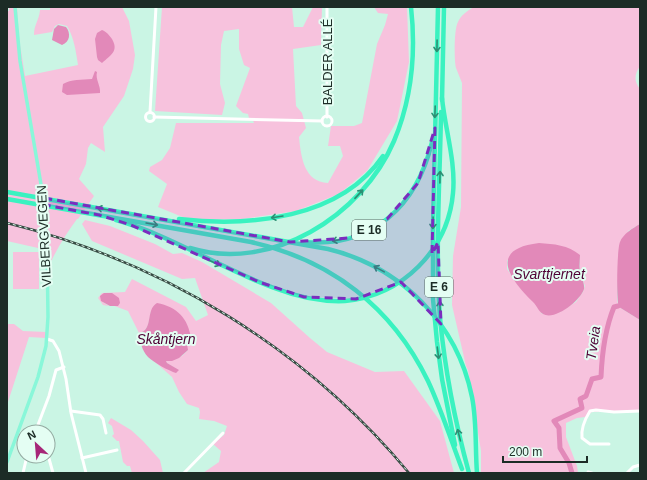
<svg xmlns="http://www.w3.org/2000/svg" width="647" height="480" viewBox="0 0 647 480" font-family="Arial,sans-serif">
<rect width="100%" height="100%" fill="#caf5e4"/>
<!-- green -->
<g fill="#f7c2dd" fill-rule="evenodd">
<path d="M9 7H17L19 38 25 76 78 65C76 52 74 37 67 26L59 24 55 26 52 32 34 35C34 24 39 21 40 10H50V7H122L129 21 135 55 133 69 124 96 103 127 105 152 91 143 88 148 86 164 79 179 94 196 78 219H77C65 235 55 252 47 270L45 255 38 248 7 241V11H9Z"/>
<path d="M162 7H292L294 27H303L313 7H322L321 45 293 49 296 106 302 113 306 128 299 137C301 157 304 182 328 183L343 156 340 146H328L331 126H354L362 123 377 44 385 25 388 14 378 13 374 7H407L409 62 397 121 367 171 339 194 296 211 242 219 190 220 158 207 167 184 149 171 150 167 162 160 170 148 176 123H254L252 118H249L248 114 243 113 236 106 250 68 244 65 239 49V29L224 31 221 45 220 84 225 103 222 115 155 111Z"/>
<path d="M474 7H640V66C634 75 634 81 640 89V224L628 231C625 247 612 293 619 307L640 320V411H608L592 412 585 417 577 418 566 423V437L577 466 578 473 481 472V451L468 370 466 366 452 305 453 256 461 207 462 83C460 78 458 73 456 68 454 61 454 28 458 22 461 15 467 11 474 7ZM580 255V272L585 286 583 292 576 302 560 312 542 314 535 303 518 285 507 269V260Z"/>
<path d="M85 220 110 226 155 244 173 254 182 253 202 262 271 303 310 338 327 352 375 372 404 371 440 421 454 473H203L219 462 221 451 213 444 224 435 227 426 214 421 199 419 200 412 199 408 187 404 179 392 172 377 154 361 171 371 176 372 178 370 167 363 166 361 182 356 188 350 151 311C149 320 149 331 139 333L128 311 101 301 109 306 103 305 98 298 102 293 125 292 132 279 186 307 196 321 208 315 195 278 182 279 92 241 82 224Z"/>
<rect x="13" y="252" width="26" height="37"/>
<polygon points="7,324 14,324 23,331 46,332 46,338 29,337 7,405"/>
<polygon points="111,418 131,430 143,441 160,460 163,473 132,473 130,466 127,466 123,462 119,441 117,441 112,436 114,434 112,426 108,423"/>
</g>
<!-- water -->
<g fill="#e289b9">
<path d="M58 25 66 27C71 33 70 42 62 45L52 40 54 29Z"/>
<path d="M102 30C107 32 109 35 112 39 119 51 111 55 102 63L98 60 97 57 95 39 97 33Z"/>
<path d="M95 71 97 72C95 79 101 86 100 93L67 95 62 92 63 84C71 79 82 80 92 79Z"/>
<path d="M640 224V320L619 307C616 302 617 248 620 242 623 234 633 228 640 224Z"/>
<path d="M539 243C554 244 568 245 580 255 580 260 579 266 580 271 580 277 585 282 584 289 581 300 555 321 543 314 539 312 537 306 533 302 509 279 488 249 539 243Z"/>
<polygon points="104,293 112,293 119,298 120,303 118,306 110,306 101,301 100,296"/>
<path d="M157 303C177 307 188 318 191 338L187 344 188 350 179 358 172 361H166L167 363 179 370 176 373C169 371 153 362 148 357 142 351 140 341 139 333 154 330 145 310 157 303Z"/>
</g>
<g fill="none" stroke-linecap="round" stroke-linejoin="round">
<!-- river -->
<path stroke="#e289b9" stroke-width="5" d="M572 473 569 463 560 448 559 428 554 421 582 408 580 399 586 396 592 379 601 377C602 353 605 329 614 307L618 306"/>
<!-- minor -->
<g stroke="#fff" stroke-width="3">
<polyline points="150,112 156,7"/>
<circle cx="150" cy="117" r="4.5"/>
<circle cx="327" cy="121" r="5"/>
<polyline points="154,117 322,121"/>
<polyline points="327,117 327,7"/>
<polyline points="47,339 53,341 59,351 66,379 71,413 86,473"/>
<polyline points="71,411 100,415 103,419 106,433"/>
<polyline points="36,430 49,396 56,370 64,367"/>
<path d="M609 444H590L582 438C581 429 585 419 590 411L596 410 614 412 640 411"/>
<polyline points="48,455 53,473"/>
<polyline points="82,458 117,450"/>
<polyline points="588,472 592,473"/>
<polyline points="23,473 27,456"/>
<polyline points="184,473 223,433"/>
<polyline points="627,473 633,467 640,465"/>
</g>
<!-- major -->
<polyline stroke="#89f7d9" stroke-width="3.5" points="7,462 38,377 46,346 48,317 47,245 44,202 20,61 15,7"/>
<!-- highway -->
<g stroke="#3af2c0" stroke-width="4.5">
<polyline points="438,7 433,227 433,299 437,342 442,379 455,445"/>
<polyline points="442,100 444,7"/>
<path d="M441 112C440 180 435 250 440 318 445 371 455 422 469 473"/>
<path d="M7 192 328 249C401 267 457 323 472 397 477 422 475 448 477 473"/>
<path d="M7 199 251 242C331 260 392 307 428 381 441 409 451 440 462 469"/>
<path d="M179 219C250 227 340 219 383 156"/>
<path d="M116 220C171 235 223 270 277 289 298 297 322 302 345 301 402 296 448 250 453 193 456 162 445 129 442 98"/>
<path d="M305 242C373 248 417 205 432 142"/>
<path d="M190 248C271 273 362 216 394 141 412 98 416 52 411 7"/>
</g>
<!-- rail casing -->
<g stroke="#374b43" stroke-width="2.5">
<path id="rail" d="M7 223C164 262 306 349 409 473"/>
</g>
<!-- rail -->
<use href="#rail" stroke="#e4fef3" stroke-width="1" stroke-dasharray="3" stroke-linecap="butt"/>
</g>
<!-- one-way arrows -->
<defs><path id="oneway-shaft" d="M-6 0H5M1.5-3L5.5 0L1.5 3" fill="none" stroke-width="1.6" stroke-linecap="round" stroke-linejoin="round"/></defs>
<g stroke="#2b8f73">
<use href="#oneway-shaft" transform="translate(437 46) rotate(91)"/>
<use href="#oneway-shaft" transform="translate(435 112) rotate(92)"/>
<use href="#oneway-shaft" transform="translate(440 177) rotate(-89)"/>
<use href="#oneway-shaft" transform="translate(359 194) rotate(-47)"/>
<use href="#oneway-shaft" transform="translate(103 209) rotate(-170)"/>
<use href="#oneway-shaft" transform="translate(277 217) rotate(171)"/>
<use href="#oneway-shaft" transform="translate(433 223) rotate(91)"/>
<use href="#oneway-shaft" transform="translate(152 224) rotate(10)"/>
<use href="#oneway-shaft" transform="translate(338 240) rotate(170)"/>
<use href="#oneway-shaft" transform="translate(215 263) rotate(25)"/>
<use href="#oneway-shaft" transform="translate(379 269) rotate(-151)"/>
<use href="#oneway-shaft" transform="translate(440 307) rotate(-93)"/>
<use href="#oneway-shaft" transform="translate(438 353) rotate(83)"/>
<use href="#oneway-shaft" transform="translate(459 435) rotate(-104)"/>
</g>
<!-- marked area -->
<path fill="#7b2cbf" fill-opacity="0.2" stroke="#7b2cbf" stroke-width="3" stroke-dasharray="8 5" stroke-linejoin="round" d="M435 128 432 254 438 242 441 324 401 282 356 299 304 297 259 282 131 225 99 215 45 205 44 198 290 242 349 238 387 219 418 183Z"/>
<g text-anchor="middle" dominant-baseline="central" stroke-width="4" stroke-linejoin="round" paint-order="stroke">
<!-- shield labels -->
<g fill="#e4fef3" stroke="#586b64" stroke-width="1">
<rect x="352" y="220" width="34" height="20" rx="3"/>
<rect x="425" y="277" width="28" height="20" rx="3"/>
</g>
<g font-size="12" font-weight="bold" fill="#1c2c26">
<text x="369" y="230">E 16</text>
<text x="439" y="287">E 6</text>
</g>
<!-- street labels -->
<g font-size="13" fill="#1c2c26" stroke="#e4fef3">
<text transform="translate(327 62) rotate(-90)">BALDER ALLÉ</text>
<text transform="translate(44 236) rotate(-93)">VILBERGVEGEN</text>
</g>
<!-- water labels -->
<g font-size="14" font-style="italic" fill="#4f0035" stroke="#e4fef3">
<text x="549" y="274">Svarttjernet</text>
<text x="166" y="339">Skåntjern</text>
<text transform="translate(593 343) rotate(-82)">Tveia</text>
</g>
</g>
<!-- border -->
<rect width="647" height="480" fill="none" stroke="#1c2c26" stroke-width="16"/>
<!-- north arrow -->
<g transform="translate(36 444) rotate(334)"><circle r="19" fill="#e4fef3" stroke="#94aaa1"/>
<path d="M0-3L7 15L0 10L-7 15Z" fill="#a62778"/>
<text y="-6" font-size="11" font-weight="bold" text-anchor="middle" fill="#1c2c26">N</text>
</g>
<!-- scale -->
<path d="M503 456v6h84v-6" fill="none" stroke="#1c2c26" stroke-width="2"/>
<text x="509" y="456" font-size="12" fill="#1c2c26" stroke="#e4fef3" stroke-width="3" paint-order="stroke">200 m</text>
</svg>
